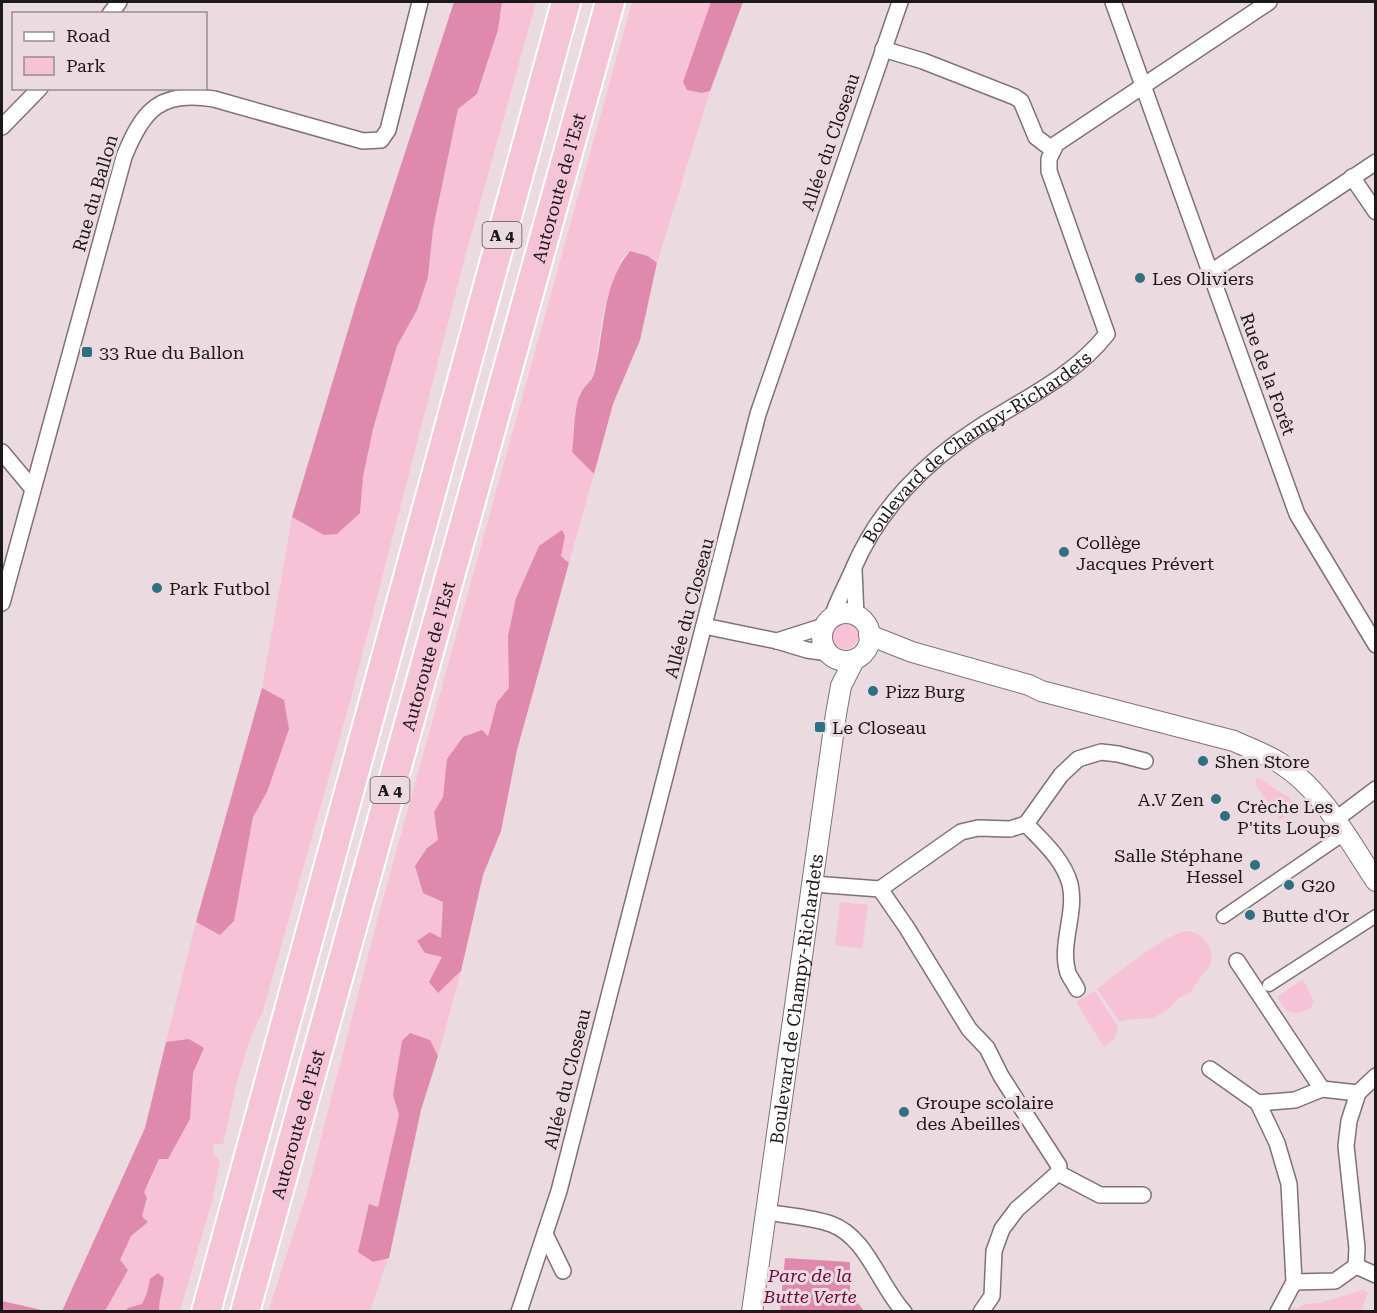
<svg xmlns="http://www.w3.org/2000/svg" width="1377" height="1313" viewBox="0 0 1377 1313" font-family="'Roboto Serif',serif">
<rect width="100%" height="100%" fill="#ebdbe1"/>
<!-- green -->
<g fill="#f7c2d6">
<polygon points="502,2 536,2 465,257 351,698 263,1011 251,1036 238,1078 223,1144 213,1145 213,1153 220,1162 212,1201 180,1311 159,1311 159,1300 163,1288 150,1279 147,1293 142,1305 128,1308 125,1311 102,1312 106,1309 120,1260 131,1236 148,1222 142,1216 147,1198 144,1192 159,1159 168,1159 190,1119 193,1073 204,1048 189,1039 166,1042 196,922 220,935 234,921 253,817 267,792 284,700 262,688 292,517 324,534 360,513 363,477 373,429 397,346 417,310 428,277 433,229 458,109 477,94 498,30"/>
<polygon points="632,2 711,2 684,82 702,93 710,91 657,263 648,256 630,251 622,258 604,309 593,376 580,393 575,414 575,433 572,452 594,474 569,563 561,556 565,536 539,547 516,598 508,636 509,688 497,702 487,736 447,759 443,797 434,812 439,840 427,848 443,902 442,956 438,993 461,971 438,1056 430,1040 393,1095 399,1115 378,1208 369,1205 373,1262 388,1258 370,1311 268,1312 306,1196 378,917"/>
<circle cx="845" cy="636" r="13"/>
<polygon points="1257,777 1287,796 1298,807 1280,820 1255,784"/>
<polygon points="840,902 868,905 862,949 835,945"/>
<path d="M1190 931C1199 934 1205 938 1209 946 1217 963 1207 968 1198 981 1195 984 1193 989 1190 993L1180 997 1169 1009 1153 1018 1125 1020 1120 1022 1097 989C1116 975 1168 930 1190 931Z"/>
<polygon points="1303,979 1314,1001 1311,1008 1296,1014 1286,1010 1277,997"/>
<polygon points="1095,991 1118,1027 1115,1038 1104,1047 1076,1002"/>
<polygon points="1362,1290 1368,1292 1361,1311 1354,1310 1352,1312 1285,1312 1288,1307 1296,1309 1305,1304 1320,1303"/>
</g>
<!-- forest -->
<g fill="#df8aad">
<polygon points="454,2 502,2 498,30 477,94 458,109 433,229 428,277 417,310 397,346 373,429 363,477 360,513 337,534 324,535 292,517 358,297"/>
<polygon points="711,2 743,2 710,91 702,93 687,90 683,82"/>
<path d="M630 251 648 256 657 263 640 340 613 404 594 474 572 452C575 435 573 407 581 393 584 386 592 381 594 374 605 332 601 286 630 251Z"/>
<polygon points="562,530 565,536 561,556 569,563 517,750 501,831 483,875 461,971 438,993 429,982 442,957 425,953 417,941 430,932 441,938 443,902 423,893 415,866 427,848 438,840 434,812 443,797 447,759 463,737 482,730 488,736 497,702 509,688 508,636 516,598 539,546"/>
<polygon points="262,688 284,700 289,729 267,792 253,817 234,921 220,935 196,922"/>
<polygon points="410,1033 430,1040 438,1056 421,1110 389,1258 373,1262 358,1252 369,1204 378,1207 399,1115 393,1095 402,1041"/>
<polygon points="189,1039 204,1048 193,1073 190,1119 168,1159 159,1159 144,1192 147,1198 142,1216 148,1222 131,1236 120,1260 128,1270 106,1309 102,1311 62,1311 145,1128 166,1042"/>
<polygon points="785,1258 850,1262 850,1293 864,1311 780,1311"/>
<path d="M158 1273 164 1278C163 1290 159 1299 159 1311H125L128 1308 142 1304 147 1293 150 1279Z"/>
<polygon points="2,1301 46,1311 2,1311"/>
</g>
<g fill="none" stroke-linecap="round" stroke-linejoin="round">
<!-- pedestrian casing -->
<g stroke="#7f7176" stroke-width="15">
<g id="pedestrian">
<polyline points="1223,917 1344,834"/>
<polyline points="1269,985 1376,916"/>
</g>
</g>
<!-- minor casing -->
<g stroke="#7f7176" stroke-width="18">
<g id="minor">
<polyline points="1113,2 1297,514 1376,645"/>
<polyline points="110,14 119,2"/>
<polyline points="883,49 923,61 1015,97 1021,101 1036,137 1053,150"/>
<polyline points="2,127 40,88"/>
<polyline points="1352,177 1376,212"/>
<polyline points="1211,272 1376,162"/>
<polyline points="2,452 33,489"/>
<polyline points="854,570 856,616"/>
<path d="M2 603 124 157C143 109 161 90 214 99L363 141 381 140 388 130 420 2"/>
<path id="s1" d="M832 617C838 599 847 584 854 567 879 509 925 462 978 428 1022 400 1074 376 1107 334L1049 171V159L1056 144 1269 2"/>
<polyline points="704,626 777,641 807,650 828,653"/>
<polyline points="777,641 824,626"/>
<polyline points="1335,820 1376,789"/>
<path d="M1026 824C1043 842 1063 859 1070 884 1077 913 1059 944 1068 973 1070 978 1075 984 1077 989"/>
<polyline points="813,884 880,889 961,832 978,828 1010,829 1026,824 1061,775 1078,759 1101,752 1118,754 1145,761"/>
<polyline points="880,889 907,928 969,1029 987,1048 1001,1076 1059,1166 1058,1173 1017,1209 1002,1229 994,1251 992,1296 981,1312"/>
<polyline points="1237,961 1322,1089"/>
<polyline points="1210,1069 1258,1103 1277,1143 1289,1184 1294,1282 1278,1312"/>
<polyline points="1258,1103 1295,1100 1322,1089 1358,1093"/>
<polyline points="1058,1173 1100,1195 1143,1195"/>
<path d="M767 1212C788 1216 811 1217 831 1224 867 1237 879 1285 904 1312"/>
<polyline points="545,1234 563,1271"/>
<polyline points="1356,1266 1357,1248 1346,1146 1349,1121 1358,1093 1376,1076"/>
<polyline points="1356,1266 1376,1275"/>
<polyline points="1294,1282 1335,1281 1356,1266"/>
<polyline points="519,1312 559,1191 758,414 900,2"/>
</g>
</g>
<!-- tertiary casing -->
<g stroke="#7f7176" stroke-width="22">
<g id="tertiary">
<circle cx="846" cy="637" r="24"/>
<path d="M869 635 912 652 1029 685 1041 691 1234 741C1249 748 1266 754 1280 763 1323 790 1348 840 1376 881"/>
<path id="s2" d="M752 1312 836 714 841 686 854 660"/>
</g>
</g>
<!-- motorway casing -->
<g stroke="#fff" stroke-width="32">
<g id="motorway">
<polyline points="206,1312 566,2"/>
<path id="s3" d="M245 1312 610 2"/>
</g>
</g>
<!-- pedestrian -->
<use href="#pedestrian" stroke="#fff" stroke-width="12"/>
<!-- minor -->
<use href="#minor" stroke="#fff" stroke-width="15"/>
<!-- tertiary -->
<use href="#tertiary" stroke="#fff" stroke-width="20"/>
<!-- motorway -->
<use href="#motorway" stroke="#f5c5d7" stroke-width="28"/>
</g>
<!-- markers -->
<g fill="#2e6f82" stroke="#ebdbe1" stroke-width="2">
<circle cx="1140" cy="278" r="6"/>
<rect x="81" y="346" width="12" height="12" rx="3"/>
<circle cx="1064" cy="552" r="6"/>
<circle cx="157" cy="588" r="6"/>
<circle cx="873" cy="691" r="6"/>
<rect x="814" y="721" width="12" height="12" rx="3"/>
<circle cx="1203" cy="761" r="6"/>
<circle cx="1216" cy="799" r="6"/>
<circle cx="1225" cy="816" r="6"/>
<circle cx="1255" cy="865" r="6"/>
<circle cx="1289" cy="885" r="6"/>
<circle cx="1250" cy="915" r="6"/>
<circle cx="904" cy="1112" r="6"/>
</g>
<g text-anchor="middle" dominant-baseline="central" stroke-width="6" stroke-linejoin="round" paint-order="stroke">
<!-- shield labels -->
<g fill="#ebdbe1" stroke="#5b5256" stroke-width="1.5">
<rect x="482.5" y="222" width="39" height="26" rx="4.5"/>
<rect x="370.5" y="777" width="39" height="26" rx="4.5"/>
</g>
<g font-size="16" font-weight="bold" fill="#1d181a">
<text x="502" y="235">A 4</text>
<text x="390" y="790">A 4</text>
</g>
<!-- street labels -->
<g font-size="18" fill="#1d181a" stroke="#ebdbe1">
<text transform="translate(830 142) rotate(-71)">Allée du Closeau</text>
<text stroke="none"><textPath href="#s3" startOffset="1167">Autoroute de l’Est</textPath></text>
<text transform="translate(95 193) rotate(-74)">Rue du Ballon</text>
<text transform="translate(1268 374) rotate(70)">Rue de la Forêt</text>
<text stroke="none"><textPath href="#s1" startOffset="230">Boulevard de Champy-Richardets</textPath></text>
<text transform="translate(689 608) rotate(-75)">Allée du Closeau</text>
<text stroke="none"><textPath href="#s3" startOffset="681">Autoroute de l’Est</textPath></text>
<text stroke="none"><textPath href="#s2" startOffset="316">Boulevard de Champy-Richardets</textPath></text>
<text transform="translate(567 1079) rotate(-76)">Allée du Closeau</text>
<text stroke="none"><textPath href="#s3" startOffset="195">Autoroute de l’Est</textPath></text>
</g>
<!-- poi labels -->
<g font-size="18" fill="#1d181a" stroke="#ebdbe1" text-anchor="start">
<text x="1152" y="278">Les Oliviers</text>
<text x="99" y="352">33 Rue du Ballon</text>
<text x="1076" y="542">Collège<tspan x="1076" dy="21">Jacques Prévert</tspan></text>
<text x="169" y="588">Park Futbol</text>
<text x="885" y="691">Pizz Burg</text>
<text x="832" y="727">Le Closeau</text>
<text x="1215" y="761">Shen Store</text>
<text x="1204" y="799" text-anchor="end">A.V Zen</text>
<text x="1237" y="806">Crèche Les<tspan x="1237" dy="21">P'tits Loups</tspan></text>
<text x="1243" y="855" text-anchor="end">Salle Stéphane<tspan x="1243" dy="21">Hessel</tspan></text>
<text x="1301" y="885">G20</text>
<text x="1262" y="915">Butte d'Or</text>
<text x="916" y="1102">Groupe scolaire<tspan x="916" dy="21">des Abeilles</tspan></text>
</g>
<!-- park labels -->
<g font-size="18" font-style="italic" fill="#6f0741" stroke="#ebdbe1">
<text x="810" y="1275">Parc de la<tspan x="810" dy="21">Butte Verte</tspan></text>
</g>
</g>
<!-- border -->
<rect width="1377" height="1313" fill="none" stroke="#1d181a" stroke-width="6"/>
<!-- legend -->
<rect x="12" y="12" width="195" height="78" fill="#ebdbe1" stroke="#998d91" stroke-width="1.5"/>
<rect x="24" y="32" width="30" height="9" fill="#ffffff" stroke="#998d91" stroke-width="1.5"/>
<text x="66" y="42" font-size="18" fill="#1d181a">Road</text>
<rect x="24" y="57" width="30" height="18" fill="#f7c2d6" stroke="#998d91" stroke-width="1.5"/>
<text x="66" y="72" font-size="18" fill="#1d181a">Park</text>
</svg>
